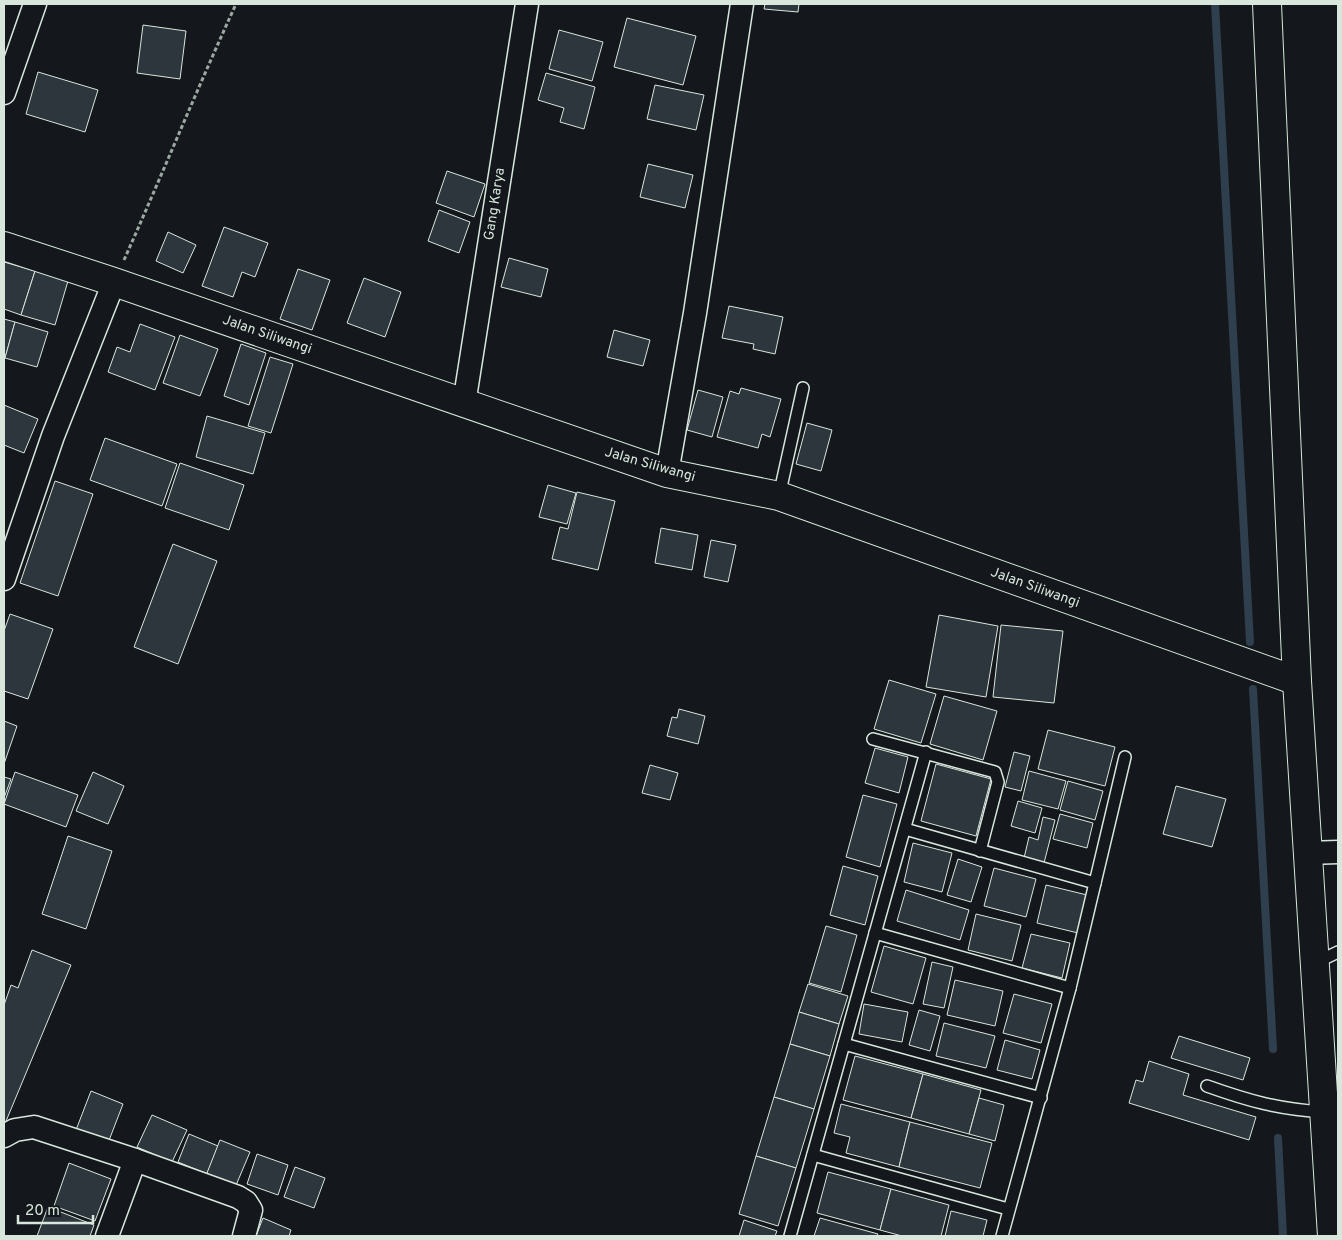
<svg xmlns="http://www.w3.org/2000/svg" width="1342" height="1240" viewBox="0 0 1342 1240" font-family="Overpass,sans-serif">
<rect width="100%" height="100%" fill="#14181c"/>
<g fill="none" stroke-linecap="round" stroke-linejoin="round">
<!-- stream -->
<g stroke="#2f3f4d" stroke-width="8">
<polyline points="1215,4 1250,642"/>
<polyline points="1253,689 1273,1049"/>
<polyline points="1278,1138 1283,1236"/>
</g>
</g>
<!-- building -->
<g fill="#2c363c" stroke="#d8e6dc">
<polygon points="765,4 799,4 798,12 764,9"/>
<polygon points="627,18 696,36 683,85 614,67"/>
<polygon points="143,25 186,31 180,79 137,73"/>
<polygon points="559,30 603,42 592,81 549,69"/>
<polygon points="38,72 98,90 85,132 26,114"/>
<polygon points="546,73 595,87 584,129 560,122 564,108 538,100"/>
<polygon points="655,85 704,95 696,130 647,119"/>
<polygon points="648,164 693,175 685,208 640,197"/>
<polygon points="447,171 485,184 474,217 436,203"/>
<polygon points="439,210 470,222 459,253 428,241"/>
<polygon points="224,227 268,243 255,277 242,272 233,297 202,286"/>
<polygon points="168,232 196,245 183,273 156,261"/>
<polygon points="509,258 548,269 541,297 501,287"/>
<polygon points="4,262 35,271 21,315 4,309"/>
<polygon points="298,269 330,280 312,330 280,319"/>
<polygon points="35,271 68,281 55,325 21,315"/>
<polygon points="364,278 401,292 385,337 347,323"/>
<polygon points="729,306 783,317 775,354 753,349 754,344 722,338"/>
<polygon points="4,319 15,322 5,358 4,357"/>
<polygon points="15,322 48,332 37,367 5,358"/>
<polygon points="140,324 175,337 155,390 108,372 117,347 130,352"/>
<polygon points="614,330 650,340 643,366 607,357"/>
<polygon points="180,335 218,349 200,396 163,383"/>
<polygon points="241,344 266,353 249,405 224,396"/>
<polygon points="270,357 293,364 271,433 248,426"/>
<polygon points="741,388 781,399 770,437 762,434 758,448 717,437 730,391 739,394"/>
<polygon points="698,390 723,397 712,437 687,430"/>
<polygon points="4,405 38,419 24,453 4,445"/>
<polygon points="207,416 265,433 253,474 196,457"/>
<polygon points="807,423 832,430 821,471 796,464"/>
<polygon points="105,438 177,464 162,506 90,480"/>
<polygon points="180,463 244,485 229,530 165,508"/>
<polygon points="55,481 93,494 58,596 20,583"/>
<polygon points="548,485 576,493 567,524 539,517"/>
<polygon points="577,492 615,501 598,570 552,559 560,527 568,529"/>
<polygon points="661,528 698,535 692,570 655,563"/>
<polygon points="711,540 736,545 728,582 704,577"/>
<polygon points="173,544 217,561 178,664 134,647"/>
<polygon points="10,614 53,629 28,699 4,691 4,631"/>
<polygon points="939,615 998,626 986,697 926,687"/>
<polygon points="1001,625 1063,631 1054,703 993,697"/>
<polygon points="889,680 936,694 921,743 874,729"/>
<polygon points="944,696 997,711 983,760 930,744"/>
<polygon points="679,709 705,716 698,744 667,736 672,717 677,718"/>
<polygon points="4,721 17,726 4,764"/>
<polygon points="1048,730 1115,747 1105,786 1038,769"/>
<polygon points="875,748 908,757 899,793 865,783"/>
<polygon points="1014,752 1030,756 1021,791 1005,787"/>
<polygon points="936,764 991,779 976,836 921,821"/>
<polygon points="650,765 678,773 670,800 642,793"/>
<polygon points="1029,771 1066,781 1058,809 1022,800"/>
<polygon points="15,772 78,795 66,827 4,804"/>
<polygon points="93,772 124,786 108,824 76,811"/>
<polygon points="4,777 11,779 4,798"/>
<polygon points="1068,781 1103,791 1095,820 1060,810"/>
<polygon points="1176,786 1226,799 1212,847 1163,834"/>
<polygon points="863,795 897,804 880,867 846,857"/>
<polygon points="1018,801 1042,808 1035,833 1011,826"/>
<polygon points="1060,814 1093,823 1087,848 1053,839"/>
<polygon points="1043,817 1055,820 1044,863 1024,858 1029,837 1038,840"/>
<polygon points="68,836 112,851 86,929 42,914"/>
<polygon points="913,843 952,853 942,892 904,882"/>
<polygon points="958,859 982,867 971,902 947,895"/>
<polygon points="843,866 878,876 865,925 830,915"/>
<polygon points="994,868 1036,879 1026,917 984,906"/>
<polygon points="1046,885 1087,895 1078,933 1037,923"/>
<polygon points="906,890 969,910 960,940 897,921"/>
<polygon points="976,914 1021,925 1012,961 968,950"/>
<polygon points="826,926 857,935 841,992 809,983"/>
<polygon points="1031,934 1070,943 1062,978 1022,968"/>
<polygon points="884,946 926,958 913,1004 871,992"/>
<polygon points="32,950 71,965 4,1126 4,1005 11,985 18,988"/>
<polygon points="932,962 953,967 944,1008 923,1004"/>
<polygon points="955,980 1003,991 995,1026 947,1015"/>
<polygon points="808,984 848,996 839,1024 799,1012"/>
<polygon points="1014,994 1052,1004 1041,1043 1003,1033"/>
<polygon points="864,1004 908,1012 902,1042 859,1034"/>
<polygon points="919,1010 940,1016 930,1051 909,1045"/>
<polygon points="799,1012 839,1024 830,1056 790,1044"/>
<polygon points="944,1023 995,1036 986,1068 936,1056"/>
<polygon points="1179,1036 1250,1058 1243,1080 1171,1058"/>
<polygon points="1005,1040 1040,1050 1032,1079 997,1070"/>
<polygon points="790,1044 830,1056 814,1109 774,1097"/>
<polygon points="855,1056 923,1074 911,1118 843,1100"/>
<polygon points="1149,1061 1189,1074 1183,1095 1256,1117 1249,1140 1129,1103 1136,1080 1143,1082"/>
<polygon points="923,1074 981,1090 969,1134 911,1118"/>
<polygon points="91,1091 123,1104 108,1143 76,1130"/>
<polygon points="774,1097 814,1109 796,1168 756,1156"/>
<polygon points="979,1098 1004,1105 995,1141 969,1134"/>
<polygon points="841,1104 910,1122 899,1167 846,1153 850,1137 834,1133"/>
<polygon points="152,1115 187,1130 172,1162 137,1147"/>
<polygon points="910,1122 992,1143 980,1188 899,1167"/>
<polygon points="189,1134 218,1146 207,1174 178,1162"/>
<polygon points="220,1140 250,1152 234,1190 205,1178"/>
<polygon points="257,1154 288,1165 278,1195 247,1184"/>
<polygon points="756,1156 796,1168 778,1226 739,1214"/>
<polygon points="69,1163 111,1179 95,1221 54,1206"/>
<polygon points="295,1167 325,1178 314,1208 284,1197"/>
<polygon points="828,1172 891,1189 880,1230 817,1213"/>
<polygon points="891,1189 949,1205 941,1236 902,1236 880,1230"/>
<polygon points="48,1207 94,1225 90,1236 37,1236"/>
<polygon points="951,1211 987,1220 983,1236 945,1236"/>
<polygon points="263,1218 291,1230 289,1236 256,1236"/>
<polygon points="820,1218 878,1234 877,1236 814,1236"/>
<polygon points="744,1220 777,1231 775,1236 739,1236"/>
</g>
<g fill="none" stroke-linecap="round" stroke-linejoin="round">
<!-- lane casing -->
<g stroke="#d8e6dc" stroke-width="14">
<g id="lane">
<polyline points="779,496 803,388"/>
<polyline points="873,739 995,772 998,782 980,851"/>
<polyline points="905,829 1095,883"/>
<polyline points="875,933 1070,988"/>
<polyline points="1315,963 1338,952"/>
<polyline points="844,1044 1041,1098"/>
<path d="M1207 1086C1249 1101 1278 1109 1323 1112"/>
<polyline points="813,1155 1008,1209"/>
<polyline points="790,1236 926,752"/>
<polyline points="1002,1236 1070,988 1125,757"/>
</g>
</g>
<!-- street casing -->
<g stroke="#d8e6dc" stroke-width="25">
<g id="street">
<polyline points="4,93 35,4"/>
<polyline points="464,404 527,4"/>
<polyline points="667,473 695,313 742,4"/>
<polyline points="4,579 53,436 114,282"/>
<polyline points="1308,853 1338,852"/>
<polyline points="4,1136 15,1130 34,1127 135,1160 238,1197 246,1202 251,1210 244,1236"/>
<polyline points="107,1236 135,1160"/>
</g>
</g>
<!-- secondary casing -->
<g stroke="#d8e6dc" stroke-width="30">
<polyline id="secondary" points="4,246 114,282 667,473 779,496 1297,681"/>
</g>
<!-- primary casing -->
<g stroke="#d8e6dc" stroke-width="30">
<polyline id="primary" points="1267,4 1297,681 1332,1236"/>
</g>
<!-- path -->
<path stroke="#9da8a2" stroke-width="3" stroke-dasharray="4 2.5" stroke-linecap="butt" d="M124 260C162 175 197 89 236 4"/>
<!-- lane -->
<use href="#lane" stroke="#14181c" stroke-width="11"/>
<!-- street -->
<use href="#street" stroke="#14181c" stroke-width="22"/>
<!-- secondary -->
<use href="#secondary" stroke="#14181c" stroke-width="28"/>
<!-- primary -->
<use href="#primary" stroke="#14181c" stroke-width="28"/>
</g>
<g text-anchor="middle" dominant-baseline="central" stroke-width="4" stroke-linejoin="round" paint-order="stroke">
<!-- street labels -->
<g font-size="14" fill="#d8e6dc" stroke="#14181c">
<text transform="translate(495 204) rotate(-81)">Gang Karya</text>
<text transform="translate(267 335) rotate(19)">Jalan Siliwangi</text>
<text transform="translate(650 465) rotate(16)">Jalan Siliwangi</text>
<text transform="translate(1035 588) rotate(20)">Jalan Siliwangi</text>
</g>
</g>
<!-- border -->
<rect width="1342" height="1240" fill="none" stroke="#d8e6dc" stroke-width="10"/>
<!-- scale -->
<path d="M18 1215v8h75v-8" fill="none" stroke="#d8e6dc" stroke-width="2.5"/>
<text x="25" y="1215" font-size="15" fill="#d8e6dc" stroke="#14181c" stroke-width="4" paint-order="stroke">20 m</text>
</svg>
